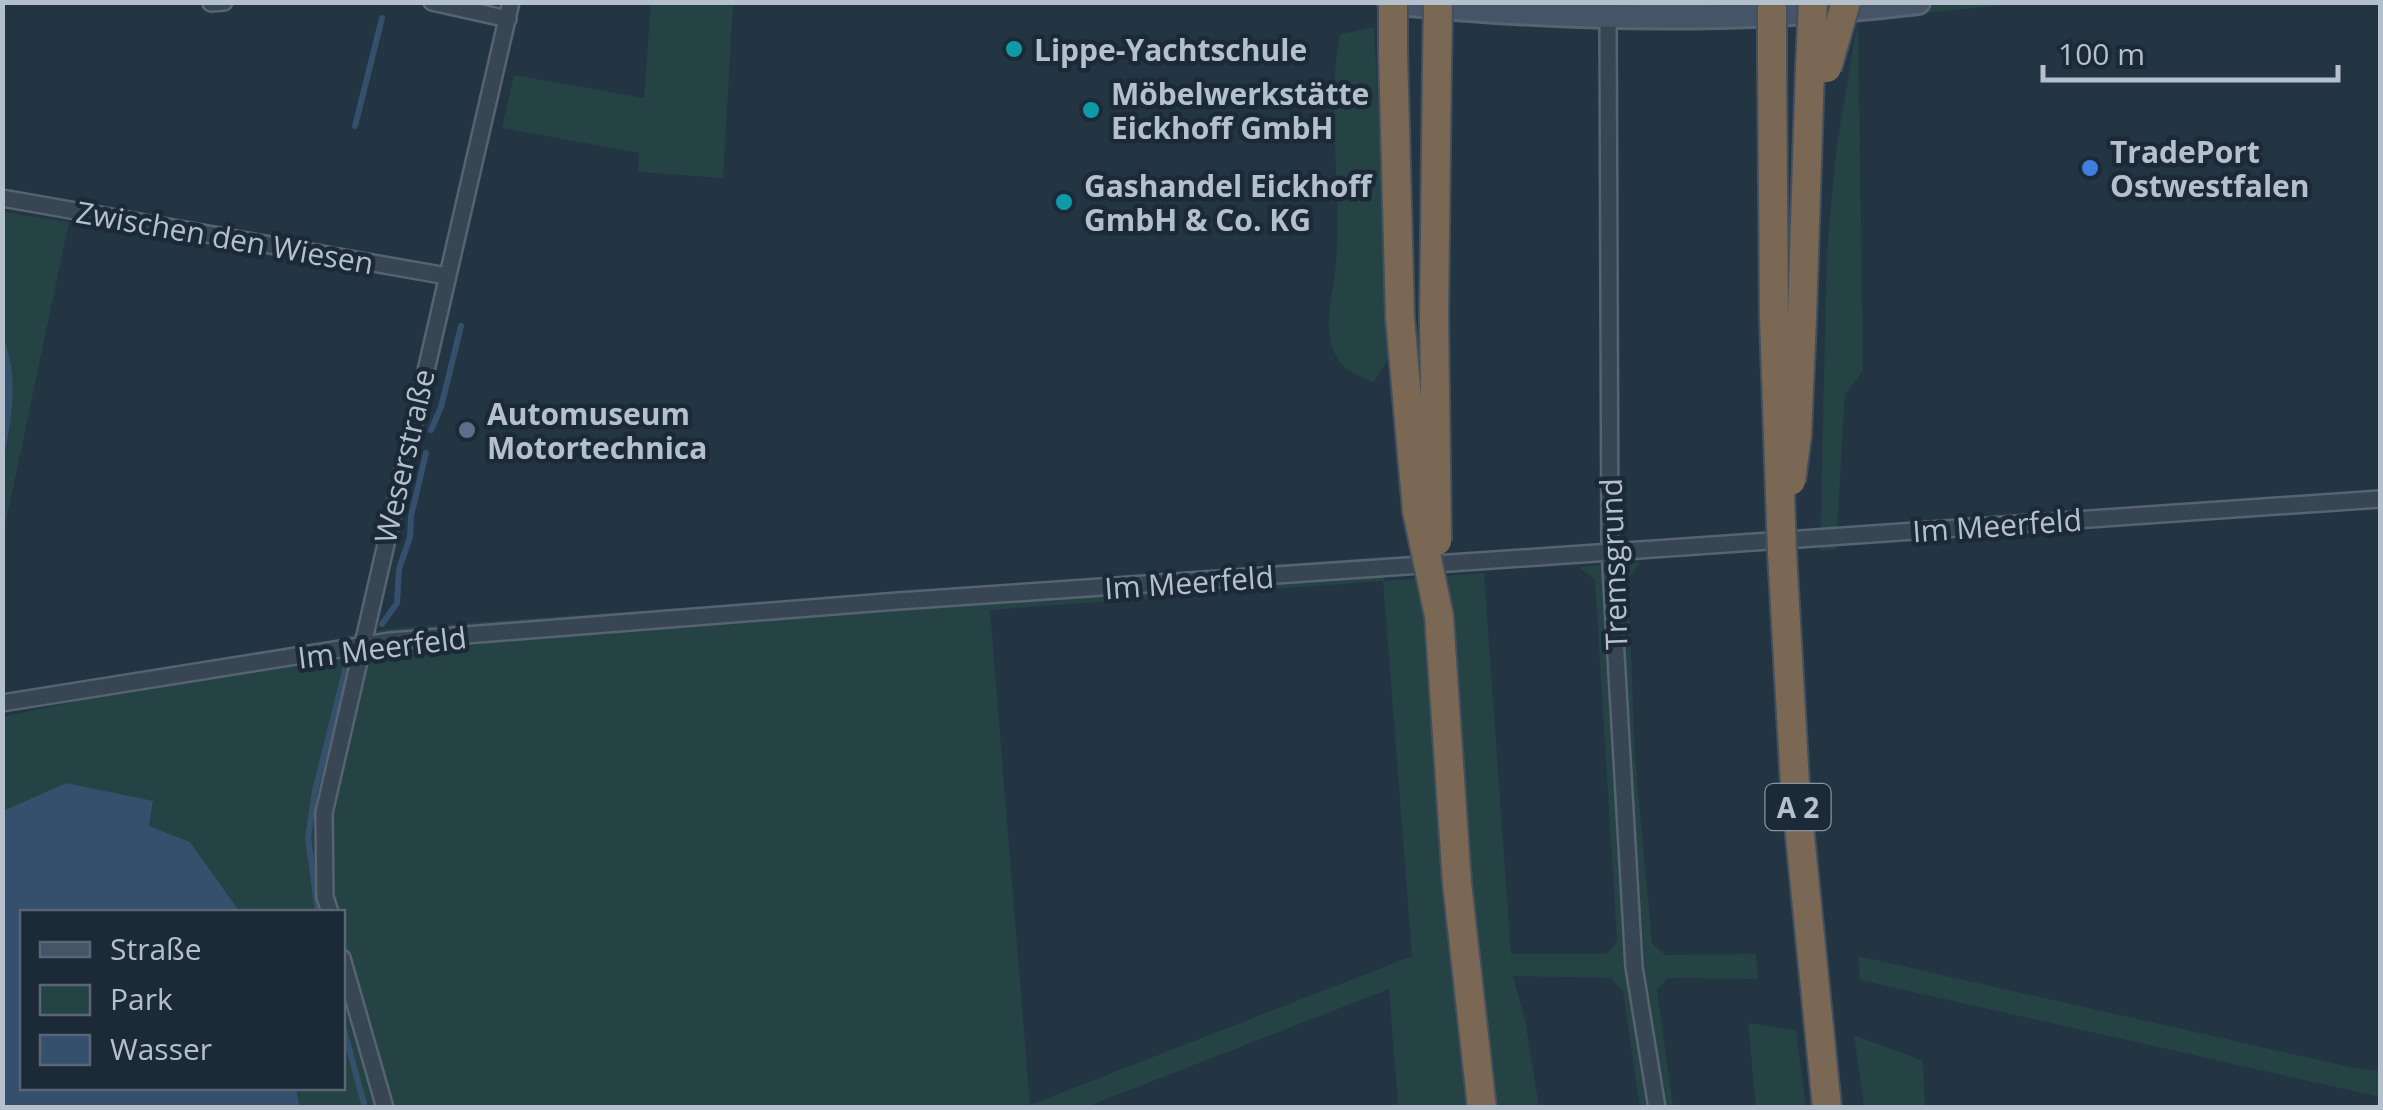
<svg xmlns="http://www.w3.org/2000/svg" width="2383" height="1110" viewBox="0 0 2383 1110" font-family="'Open Sans',sans-serif">
<rect width="100%" height="100%" fill="#233443"/>
<!-- green -->
<g fill="#254344" fill-rule="evenodd">
<polygon points="651,3 733,3 723,178 638,172 639,153 502,128 514,75 644,98"/>
<polygon points="1865,3 2023,3 1858,20 1863,371 1845,394 1836,549 1820,551 1827,250 1836,151 1858,19"/>
<path d="M1374 27 1391 355 1373 382C1356 375 1340 369 1333 349 1324 325 1332 297 1335 273 1344 193 1325 112 1340 34Z"/>
<polygon points="3,212 69,222 3,536"/>
<path d="M1382 558 1384 581 1484 573 1511 954H1607L1617 941 1595 580 1579 567 1641 562 1628 579 1635 757 1652 943 1665 955 1756 954 1758 979 1668 978 1657 990 1673 1107H1640L1623 991 1611 978 1513 976 1525 1020 1539 1107H1398L1389 989 1086 1107H263L298 1104 296 1088H342V912H240L190 842 149 826 153 802 66 783 3 811 2 717 91 698 338 658 347 635 397 628ZM1383 581 1412 956 1030 1105 990 610Z"/>
<polygon points="1858,956 2355,1068 2380,1071 2380,1097 1860,980"/>
<polygon points="1748,1023 1796,1030 1806,1107 1756,1107"/>
<polygon points="1854,1035 1923,1061 1925,1107 1864,1107"/>
</g>
<!-- water -->
<g fill="#35506c">
<path d="M3 336C19 377 12 419 3 461Z"/>
<polygon points="66,783 153,801 149,826 190,842 240,912 22,912 22,1088 296,1088 299,1105 263,1108 3,1107 3,811"/>
</g>
<g fill="none" stroke-linecap="round" stroke-linejoin="round">
<!-- stream -->
<g stroke="#35506c" stroke-width="6">
<polyline points="355,126 382,18"/>
<polyline points="431,430 441,407 461,326"/>
<polyline points="382,624 397,603 399,569 410,537 411,516 426,453"/>
<polyline points="318,912 308,838 315,791 346,667"/>
<polyline points="342,1022 365,1108"/>
</g>
<!-- street casing -->
<g stroke="#566370" stroke-width="20">
<g id="street">
<polyline points="432,2 508,19"/>
<polyline points="211,3 224,2"/>
<polyline points="1608,18 1610,551 1634,967 1657,1108"/>
<polyline points="2,198 447,276"/>
<polyline points="2,703 390,641 898,601 2380,499"/>
<polyline points="330,912 325,897 324,813 511,2"/>
<polyline points="342,958 385,1108"/>
</g>
</g>
<!-- secondary casing -->
<g stroke="#566370" stroke-width="28">
<path id="secondary" d="M1390 2C1566 20 1742 23 1918 2"/>
</g>
<!-- highway casing -->
<g stroke="#42505d" stroke-width="32">
<g id="highway">
<polyline points="1393,52 1400,318"/>
<polyline points="1772,67 1774,316"/>
<polyline points="1434,317 1437,65"/>
<polyline points="1802,317 1810,68"/>
<polyline points="1782,552 1795,785 1827,1108"/>
<polyline points="1439,616 1457,883 1482,1108"/>
</g>
</g>
<!-- street -->
<use href="#street" stroke="#384553" stroke-width="15"/>
<!-- secondary -->
<use href="#secondary" stroke="#455466" stroke-width="22"/>
<!-- highway -->
<use href="#highway" stroke="#7a6854" stroke-width="28"/>
<!-- highway-bridge casing -->
<g stroke="#42505d" stroke-width="32" stroke-linecap="butt">
<g id="highway-bridge">
<polyline points="1772,2 1772,67"/>
<polyline points="1393,52 1393,2"/>
<polyline points="1437,65 1438,2"/>
<polyline points="1810,68 1813,2"/>
<polyline points="1827,68 1846,2"/>
<polyline points="1774,316 1782,552"/>
<polyline points="1434,317 1437,541"/>
<polyline points="1400,318 1417,511 1439,616"/>
<polyline points="1791,481 1797,435 1802,317"/>
</g>
</g>
<!-- highway-bridge -->
<use href="#highway-bridge" stroke="#7a6854" stroke-width="28"/>
</g>
<!-- markers -->
<g fill="#0f9aa8" stroke="#1c2a38" stroke-width="4">
<circle cx="1014" cy="49" r="10"/>
<circle cx="1091" cy="110" r="10"/>
<circle cx="1064" cy="202" r="10"/>
</g>
<circle fill="#3f7fe0" stroke="#1c2a38" stroke-width="4" cx="2090" cy="168" r="10"/>
<circle fill="#5c6f8a" stroke="#1c2a38" stroke-width="4" cx="467" cy="430" r="10"/>
<g text-anchor="middle" dominant-baseline="central" stroke-width="9" stroke-linejoin="round" paint-order="stroke">
<!-- shield labels -->
<rect fill="#1c2a38" stroke="#8793a0" stroke-width="2.5" x="1765.5" y="784" width="65" height="46" rx="8"/>
<g font-size="28" font-weight="bold" fill="#b5c0cd">
<text x="1798" y="807">A 2</text>
</g>
<!-- poi labels -->
<g font-size="30" font-weight="bold" fill="#b5c0cd" stroke="#1c2a38" text-anchor="start">
<text x="1034" y="49">Lippe-Yachtschule</text>
<text x="1111" y="93">Möbelwerkstätte<tspan x="1111" dy="34">Eickhoff GmbH</tspan></text>
<text x="2110" y="151">TradePort<tspan x="2110" dy="34">Ostwestfalen</tspan></text>
<text x="1084" y="185">Gashandel Eickhoff<tspan x="1084" dy="34">GmbH &amp; Co. KG</tspan></text>
<text x="487" y="413">Automuseum<tspan x="487" dy="34">Motortechnica</tspan></text>
</g>
<!-- street labels -->
<g font-size="30" fill="#b5c0cd" stroke="#1c2a38">
<text transform="translate(225 237) rotate(10)">Zwischen den Wiesen</text>
<text transform="translate(404 456) rotate(-77)">Weserstraße</text>
<text transform="translate(1997 525) rotate(-4)">Im Meerfeld</text>
<text transform="translate(1613 564) rotate(-92)">Tremsgrund</text>
<text transform="translate(1189 582) rotate(-4)">Im Meerfeld</text>
<text transform="translate(382 647) rotate(-7)">Im Meerfeld</text>
</g>
</g>
<!-- border -->
<rect width="2383" height="1110" fill="none" stroke="#b5c0cd" stroke-width="10"/>
<!-- legend -->
<rect x="20" y="910" width="325" height="180" fill="#1c2a38" stroke="#596674" stroke-width="2.5"/>
<rect x="40" y="942" width="50" height="15" fill="#455466" stroke="#596674" stroke-width="2.5"/>
<text x="110" y="960" font-size="30" fill="#b5c0cd">Straße</text>
<rect x="40" y="985" width="50" height="30" fill="#254344" stroke="#596674" stroke-width="2.5"/>
<text x="110" y="1010" font-size="30" fill="#b5c0cd">Park</text>
<rect x="40" y="1035" width="50" height="30" fill="#35506c" stroke="#596674" stroke-width="2.5"/>
<text x="110" y="1060" font-size="30" fill="#b5c0cd">Wasser</text>
<!-- scale -->
<path d="M2043 65v15h295v-15" fill="none" stroke="#b5c0cd" stroke-width="5"/>
<text x="2058" y="65" font-size="30" fill="#b5c0cd" stroke="#1c2a38" stroke-width="8" paint-order="stroke">100 m</text>
</svg>
